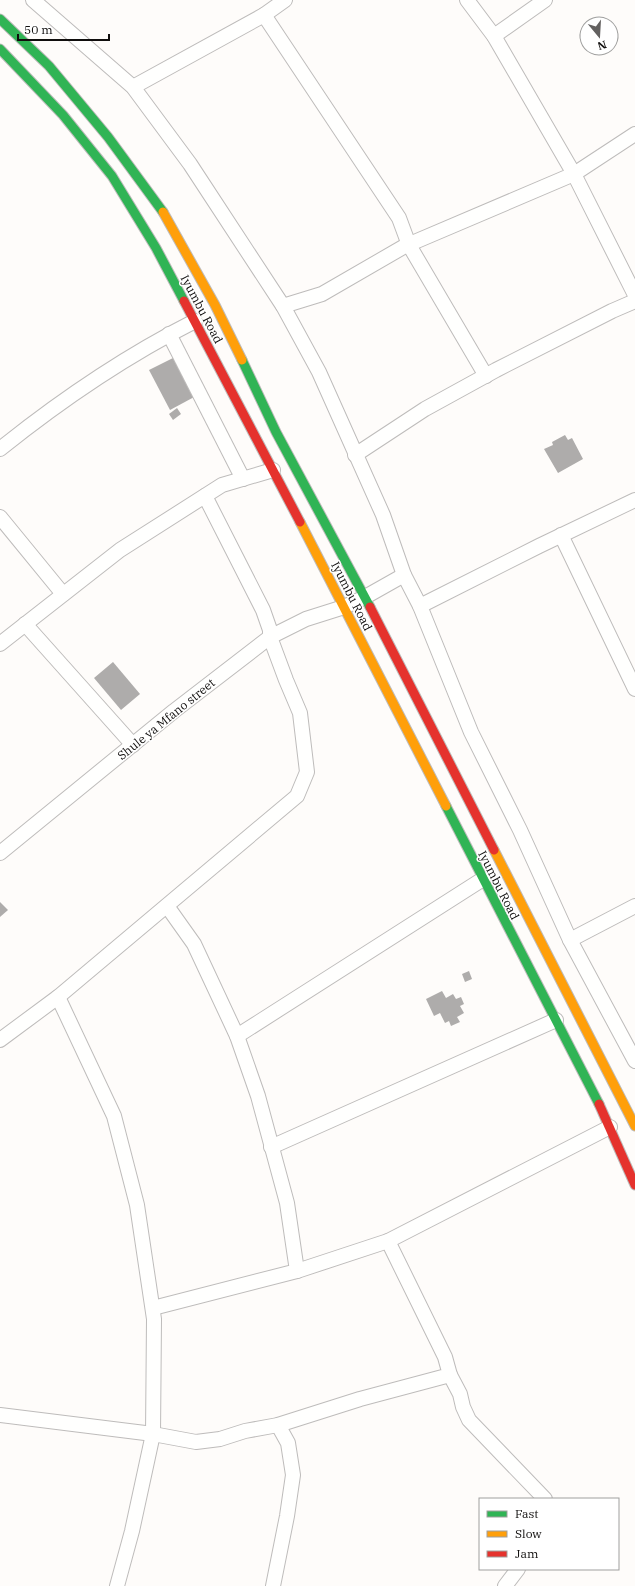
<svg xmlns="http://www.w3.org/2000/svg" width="635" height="1586" viewBox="0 0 635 1586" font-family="'IBM Plex Serif',serif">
<rect width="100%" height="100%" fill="#fefcfa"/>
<!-- building -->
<g fill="#aeacab">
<polygon points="175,357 196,396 170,410 149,370"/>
<polygon points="177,408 181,414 173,420 169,414"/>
<polygon points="565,435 568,440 572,438 583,459 558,473 544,449 553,445 552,442"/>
<polygon points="113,662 140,694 121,710 94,678"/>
<polygon points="0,902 8,910 0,917"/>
<polygon points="469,971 472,979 465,982 462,974"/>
<polygon points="442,991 446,998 453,994 456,999 461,997 464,1004 460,1006 464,1013 457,1017 460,1022 451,1026 449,1021 445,1023 440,1013 434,1016 426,999"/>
</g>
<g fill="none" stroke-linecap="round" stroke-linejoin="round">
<!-- street casing -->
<g stroke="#bebcbb" stroke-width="16">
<g id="street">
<polyline points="33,0 133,87 190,164 283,306 319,372 383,515 404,575 420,606 471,732 520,830 570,940 635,1061"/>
<polyline points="264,15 399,218 409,245 486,376"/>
<polyline points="494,36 545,0"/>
<polyline points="133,87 264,15 285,0"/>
<polyline points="635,134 574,174 635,295"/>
<polyline points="283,306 322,294 405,246 574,174 494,36 467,0"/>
<polyline points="169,334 243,479"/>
<path d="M0 449C61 400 126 356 195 321"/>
<polyline points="355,455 425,409 496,370 612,311 635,301"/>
<polyline points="0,517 63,594"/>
<polyline points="561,535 635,689"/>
<polyline points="420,606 539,546 635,500"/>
<polyline points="25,624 133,745"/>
<polyline points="0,644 120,550 222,485 273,470"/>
<polyline points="0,853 174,711 270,637 306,619 344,607 365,597 404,575"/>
<polyline points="570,940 635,906"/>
<polyline points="58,997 114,1116 137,1205 154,1319 153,1434 132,1531 117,1586"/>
<polyline points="237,1036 483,879"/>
<polyline points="0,1040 58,997 297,796 307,772 300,713 286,680 270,637 270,630 263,610 205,496"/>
<polyline points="271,1147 556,1020"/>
<polyline points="297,1271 388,1241 610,1127"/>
<polyline points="153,1308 297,1271 287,1203 258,1096 237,1036 194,944 167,906"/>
<polyline points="450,1375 460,1394 463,1407 469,1420 545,1499"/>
<polyline points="0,1415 153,1434 196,1442 220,1439 245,1431 278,1425 360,1399 450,1375 445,1357 388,1241"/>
<polyline points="273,1586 287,1516 293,1475 288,1443 278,1425"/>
<polyline points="505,1586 518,1569"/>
</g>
</g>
<!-- fast casing -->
<g stroke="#bebcbb" stroke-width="11">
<g id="fast">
<polyline points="0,19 49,66 108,137 163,212"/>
<polyline points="0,49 63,115 112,176 156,248 184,301"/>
<polyline points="242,360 276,432 370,607"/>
<polyline points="446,806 599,1104"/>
</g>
</g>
<!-- slow casing -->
<g stroke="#bebcbb" stroke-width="11">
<g id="slow">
<polyline points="163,212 215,305 242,360"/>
<polyline points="300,522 446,806"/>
<polyline points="494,850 635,1126"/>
</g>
</g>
<!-- jam casing -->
<g stroke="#bebcbb" stroke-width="11">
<g id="jam">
<polyline points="184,301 300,522"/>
<polyline points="370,607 494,850"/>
<polyline points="599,1104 635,1185"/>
</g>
</g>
<!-- street -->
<use href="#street" stroke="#fffffe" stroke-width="14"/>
<!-- fast -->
<use href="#fast" stroke="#30b455" stroke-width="9"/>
<!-- slow -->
<use href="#slow" stroke="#ff9f0a" stroke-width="9"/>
<!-- jam -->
<use href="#jam" stroke="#e5322d" stroke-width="9"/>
</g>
<g text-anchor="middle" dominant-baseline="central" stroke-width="3" stroke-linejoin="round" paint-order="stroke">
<!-- street labels -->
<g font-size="12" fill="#100e0d" stroke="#fff">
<text transform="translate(202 309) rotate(62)">Iyumbu Road</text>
<text transform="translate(352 596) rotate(63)">Iyumbu Road</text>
<text transform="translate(166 719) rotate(-39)">Shule ya Mfano street</text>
<text transform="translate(499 885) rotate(63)">Iyumbu Road</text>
</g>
</g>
<!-- legend -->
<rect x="479" y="1498" width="140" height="72" fill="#ffffff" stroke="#9f9f9e"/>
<rect x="487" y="1511" width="20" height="6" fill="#30b455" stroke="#9f9f9e"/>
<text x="515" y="1518" font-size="12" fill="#100e0d">Fast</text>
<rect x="487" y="1531" width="20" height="6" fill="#ff9f0a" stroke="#9f9f9e"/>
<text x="515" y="1538" font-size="12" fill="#100e0d">Slow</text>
<rect x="487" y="1551" width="20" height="6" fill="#e5322d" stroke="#9f9f9e"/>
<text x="515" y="1558" font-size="12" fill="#100e0d">Jam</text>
<!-- north arrow -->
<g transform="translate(599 36) rotate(162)"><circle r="19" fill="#ffffff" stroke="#9f9f9e"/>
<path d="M0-3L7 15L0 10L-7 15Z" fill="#636160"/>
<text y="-6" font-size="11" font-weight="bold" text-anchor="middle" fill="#100e0d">N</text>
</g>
<!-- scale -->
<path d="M18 34v6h91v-6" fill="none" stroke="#100e0d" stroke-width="2"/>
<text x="24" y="34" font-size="12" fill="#100e0d" stroke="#ffffff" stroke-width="3" paint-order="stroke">50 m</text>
</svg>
